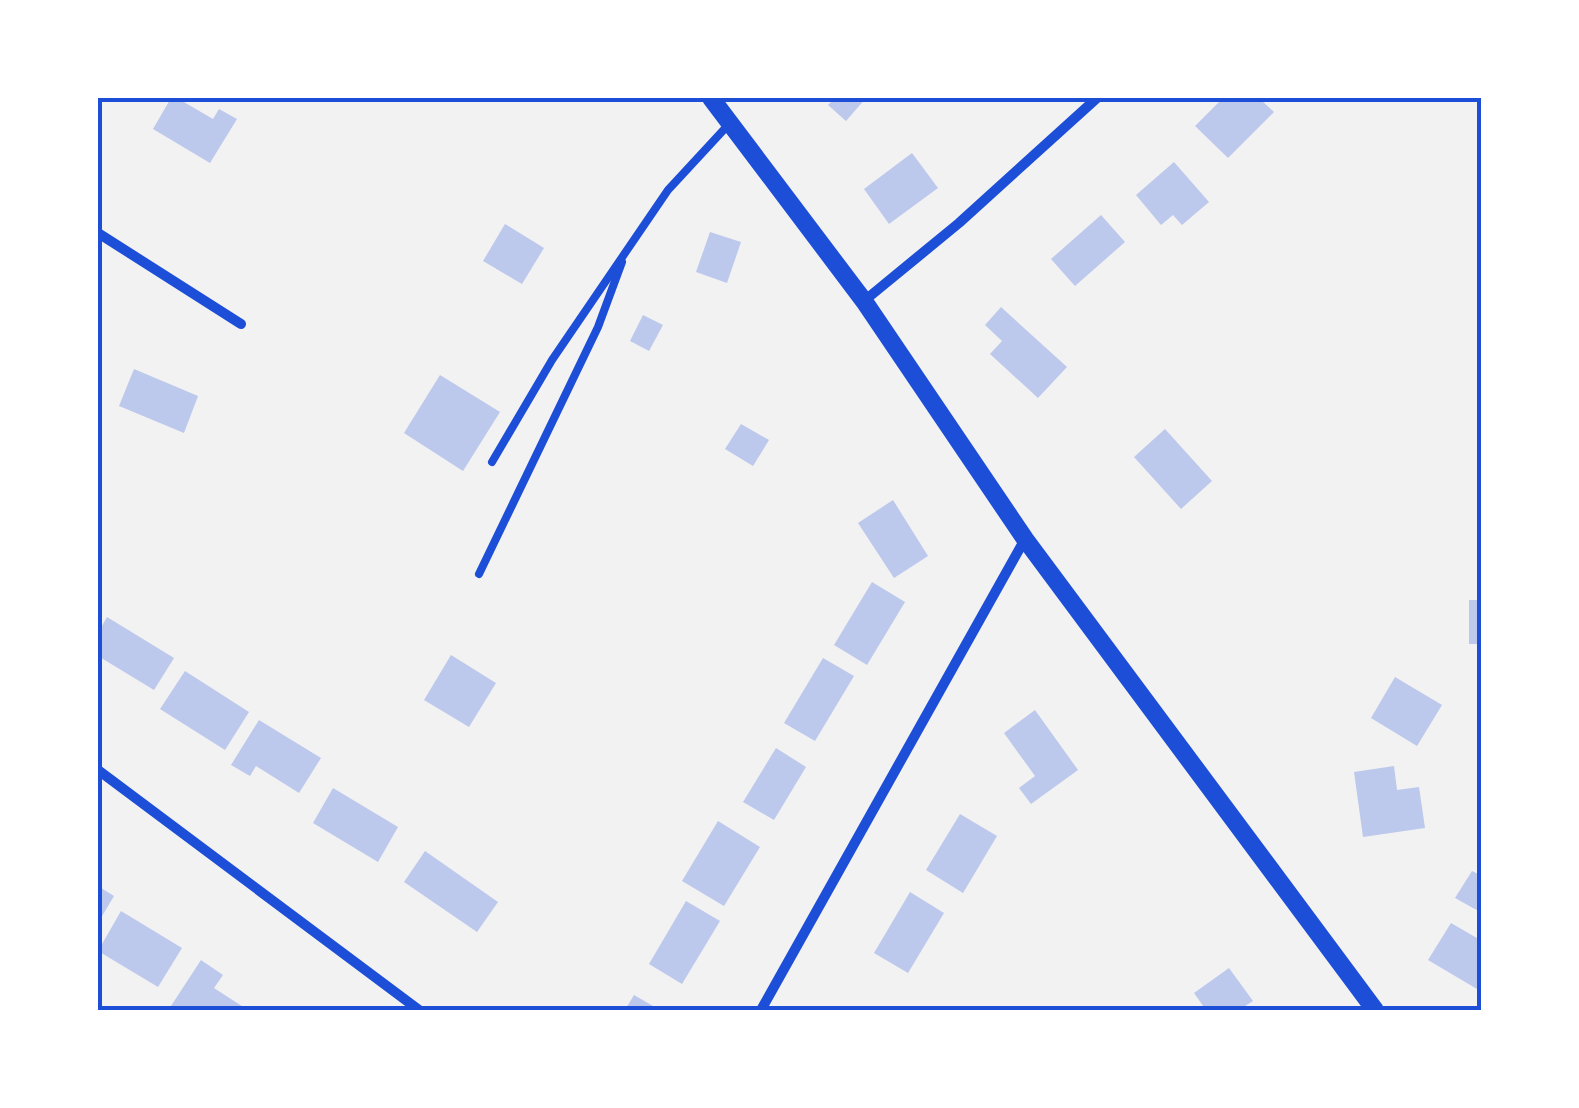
<svg xmlns="http://www.w3.org/2000/svg" width="1579" height="1108" viewBox="0 0 1579 1108" font-family="Ubuntu,sans-serif">
<rect width="100%" height="100%" fill="#f2f2f2"/>
<!-- building -->
<g fill="#bdc9ec">
<polygon points="171,98 177,98 213,119 219,109 237,119 210,163 153,129"/>
<polygon points="835,98 866,98 846,121 828,105"/>
<polygon points="1223,98 1259,98 1274,112 1228,158 1195,126"/>
<polygon points="912,153 938,188 889,224 864,189"/>
<polygon points="1174,162 1209,202 1182,225 1173,215 1161,225 1136,195"/>
<polygon points="1101,215 1125,242 1075,286 1051,259"/>
<polygon points="505,224 544,248 522,284 483,261"/>
<polygon points="710,232 741,242 727,283 696,272"/>
<polygon points="1001,307 1067,367 1038,398 990,354 1002,341 985,325"/>
<polygon points="643,315 663,325 649,351 630,341"/>
<polygon points="134,369 198,396 184,433 119,406"/>
<polygon points="440,375 500,412 463,471 404,433"/>
<polygon points="741,424 769,440 753,466 725,449"/>
<polygon points="1165,429 1212,481 1181,509 1134,457"/>
<polygon points="893,500 928,556 894,578 858,523"/>
<polygon points="872,582 905,602 867,665 834,645"/>
<rect x="1469" y="600" width="13" height="44"/>
<polygon points="107,617 174,658 154,690 98,656 98,633"/>
<polygon points="451,655 496,683 469,727 424,700"/>
<polygon points="823,658 854,676 815,741 784,723"/>
<polygon points="185,671 249,712 225,750 160,709"/>
<polygon points="1395,677 1442,705 1417,746 1371,718"/>
<polygon points="1035,710 1078,770 1031,804 1019,788 1035,776 1004,733"/>
<polygon points="259,720 321,758 299,793 256,766 250,776 231,765"/>
<polygon points="776,748 806,767 774,820 743,802"/>
<polygon points="1394,766 1397,790 1419,787 1425,828 1363,837 1354,772"/>
<polygon points="333,788 398,827 378,862 313,823"/>
<polygon points="960,814 997,836 963,893 926,870"/>
<polygon points="718,821 760,847 724,906 682,881"/>
<polygon points="425,851 498,902 477,932 404,882"/>
<polygon points="1472,871 1482,876 1482,913 1455,898"/>
<polygon points="98,886 114,896 98,923"/>
<polygon points="910,892 944,913 908,973 874,953"/>
<polygon points="686,901 720,921 682,984 649,964"/>
<polygon points="121,911 182,948 158,987 98,951"/>
<polygon points="1451,923 1482,941 1482,992 1428,960"/>
<polygon points="201,960 223,975 214,988 248,1010 169,1009"/>
<polygon points="1229,968 1253,1001 1239,1010 1206,1010 1194,993"/>
<polygon points="634,995 660,1010 625,1010"/>
</g>
<g fill="none" stroke-linecap="round" stroke-linejoin="round">
<!-- service -->
<g stroke="#1d4ed8" stroke-width="8">
<polyline points="492,462 552,360 668,190 730,123"/>
<polyline points="479,574 598,327 622,262"/>
</g>
<!-- minor -->
<g stroke="#1d4ed8" stroke-width="10">
<polyline points="98,233 241,324"/>
<polyline points="864,301 959,223 1097,98"/>
<polyline points="98,770 419,1010"/>
<polyline points="761,1010 1025,539"/>
</g>
<!-- tertiary -->
<polyline stroke="#1d4ed8" stroke-width="18" points="711,98 864,301 1025,539 1375,1010"/>
</g>
<!-- border -->
<rect width="1579" height="1108" fill="none" stroke="#ffffff" stroke-width="200"/>
<rect x="100" y="100" width="1379" height="908" fill="none" stroke="#1d4ed8" stroke-width="4"/>
</svg>
